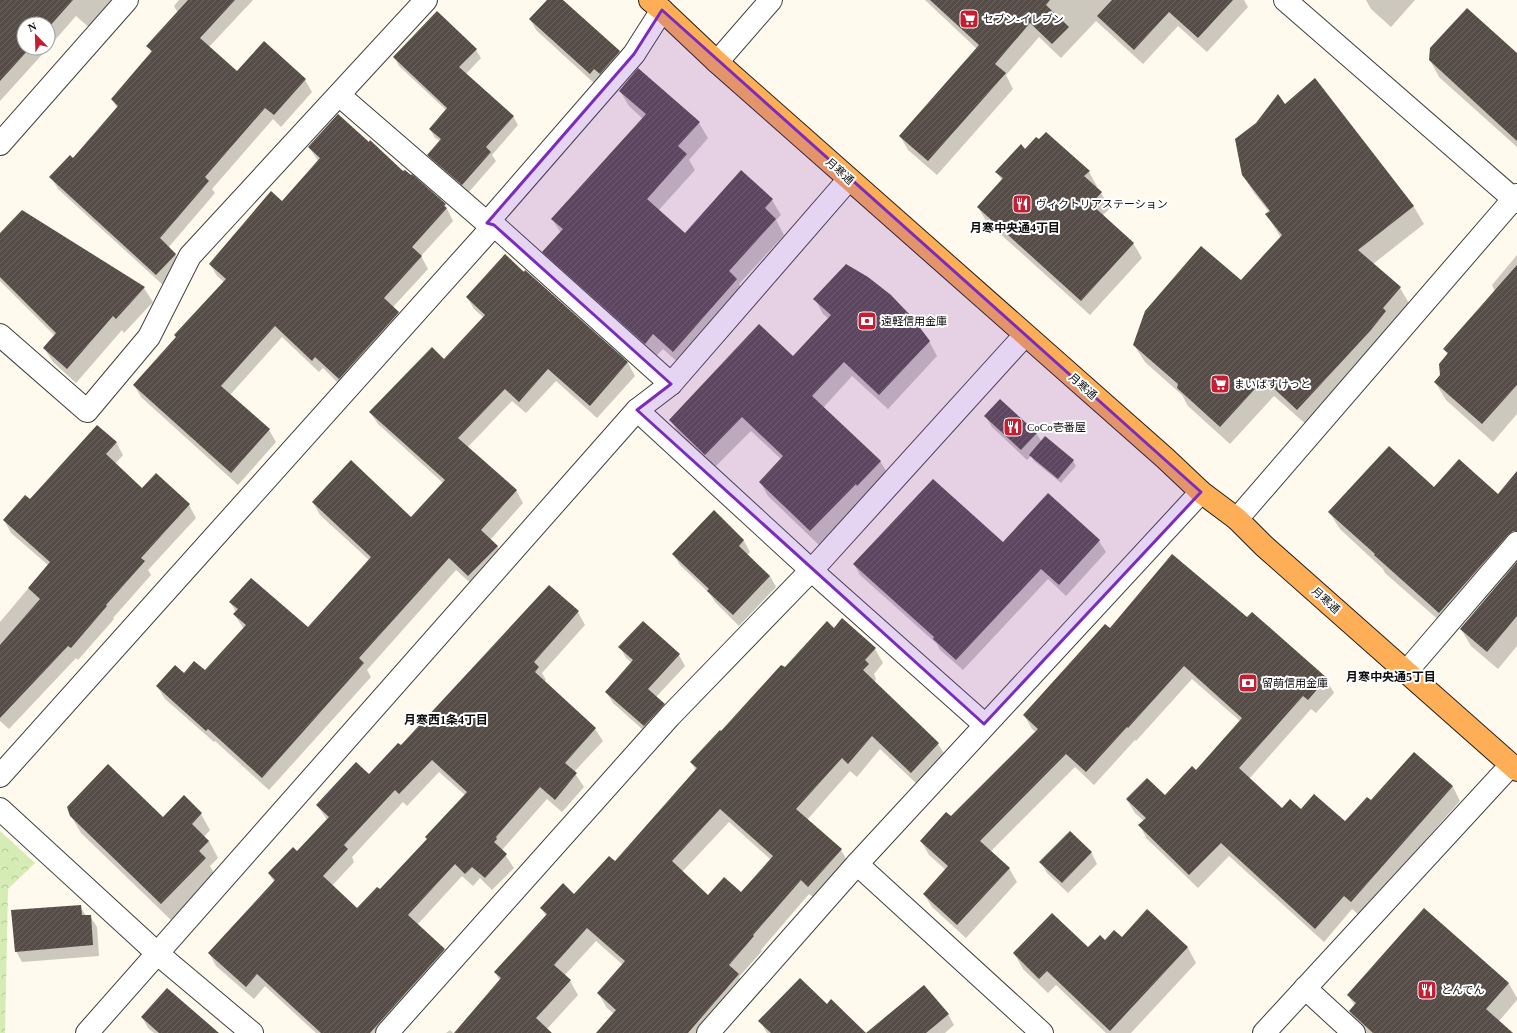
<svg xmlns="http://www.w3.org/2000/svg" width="1517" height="1033" viewBox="0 0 1517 1033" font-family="'Times New Roman','Noto Sans JP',serif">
<defs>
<pattern id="park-crowns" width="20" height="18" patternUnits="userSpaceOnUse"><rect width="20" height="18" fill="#d5ecb4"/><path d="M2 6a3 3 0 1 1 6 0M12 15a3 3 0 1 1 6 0" fill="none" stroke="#b6c99a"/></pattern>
<pattern id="building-hatch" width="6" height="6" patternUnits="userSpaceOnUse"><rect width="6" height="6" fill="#564d49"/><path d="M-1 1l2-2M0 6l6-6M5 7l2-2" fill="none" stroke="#69625f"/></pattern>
</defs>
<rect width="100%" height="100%" fill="#fffaed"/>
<!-- park -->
<polygon fill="url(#park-crowns)" points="0,831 35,863 8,889 5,1033 0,1033"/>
<!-- shadow -->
<g fill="#0003" fill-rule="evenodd">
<polygon points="0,0 116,0 91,29 76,16 48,48 48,24 24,24 24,48 48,48 0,101"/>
<polygon points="179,0 253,0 209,47 237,72 305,80 312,92 281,127 273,119 212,189 215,193 168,248 175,254 182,266 164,286 58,189 51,177 73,160 117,108 112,99 152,53 148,46 178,13 174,6"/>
<polygon points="548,0 561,0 619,52 625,63 596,85 536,30 530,19"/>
<polygon points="925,0 1244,0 1248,7 1207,52 1178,26 1143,64 1096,21 1061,58 1039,37 1006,75 1013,89 937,175 908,150 900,136 977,49"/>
<polygon points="1366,0 1415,0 1391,27 1371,9"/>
<polygon points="476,50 481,58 466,74 513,116 518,125 492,155 496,161 468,193 434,164 429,155 440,141 435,138 430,129 446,110 399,66 394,57"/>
<polygon points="1517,55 1517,147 1439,77 1430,60"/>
<polygon points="1314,79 1414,207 1424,224 1373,264 1400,288 1410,305 1308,426 1274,396 1230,444 1188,406 1182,395 1145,362 1134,345 1241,281 1281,238 1267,215 1269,212 1254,193 1243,175 1285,105"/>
<polygon points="620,91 699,123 708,138 689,160 695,170 658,211 685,234 772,200 781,215 776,220 784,235 739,284 745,295 682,366 663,349 654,358 552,267 543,252 561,233 552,219 643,119 629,106"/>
<polygon points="309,147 403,173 445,205 453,221 421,256 428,269 393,307 398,313 405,324 346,391 323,368 319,372 282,337 230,395 269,430 276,442 238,485 141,397 134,385 224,282 217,276 210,264 282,202 318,161"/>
<polygon points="1025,150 1089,172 1097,186 1096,188 1101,193 1110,208 1103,215 1133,243 1142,258 1090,315 986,221 978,207 1002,181 997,172"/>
<polygon points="0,234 144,288 153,302 124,333 122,330 76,383 53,362 44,348 55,336 0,281"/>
<polygon points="1517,255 1517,414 1493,442 1446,400 1435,382 1441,375 1448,355 1444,349 1495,291 1492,285"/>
<polygon points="525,271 628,363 635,376 597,418 556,381 526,413 512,401 467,448 516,490 523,503 490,540 497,546 504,559 476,588 456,570 367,670 371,677 269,790 215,741 214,742 165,699 157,686 184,674 205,672 244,629 234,614 236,612 230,602 308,629 369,560 320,515 313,502 411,518 443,483 378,424 370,412 444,360 484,318 474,309 467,297"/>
<polygon points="815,299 929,341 937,356 888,409 852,376 823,408 880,461 889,476 864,498 819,545 768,496 760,482 781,459 751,431 714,468 679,434 671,420 793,357 829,319 823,314"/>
<polygon points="985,416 1036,433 1042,442 1073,461 1076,466 1061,483 1034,461 1031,456 1027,460 992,427"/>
<polygon points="116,442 123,455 115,464 142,489 189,505 196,518 148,570 151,575 113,618 114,619 78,660 76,658 9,729 0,721 0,622 48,565 11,533 4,520 30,500"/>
<polygon points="1517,473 1517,553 1450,630 1385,573 1383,569 1340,529 1329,512 1434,489 1498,495"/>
<polygon points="1048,494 1099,541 1106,552 1066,596 1048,579 963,670 940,650 937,644 860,575 854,564 1003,544"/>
<polygon points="714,512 744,541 750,552 747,555 770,576 776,587 739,626 715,602 710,594 680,565 673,554"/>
<polygon points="1517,564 1517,646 1498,669 1471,646 1461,629"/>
<path d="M578 612 585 625 542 673 546 680 544 682 595 729 603 741 574 772 584 787 562 812 547 799 502 850 514 868 492 890 480 878 473 886 462 876 417 925 444 950 452 962 389 1033H316L265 986 254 999 216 966 209 953 274 882 269 873 297 853 327 820 317 805 369 775 401 747ZM439 772 465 795 427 839 380 890 357 910 332 886 354 862 352 857 403 802 407 806Z"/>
<polygon points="1252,613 1326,679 1334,693 1316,713 1311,709 1249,779 1282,809 1301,810 1345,823 1371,802 1414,753 1453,787 1460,801 1359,915 1352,909 1324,942 1229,856 1198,888 1147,839 1140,826 1144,821 1135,813 1127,800 1166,797 1196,771 1240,721 1192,679 1136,741 1135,740 1094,785 1075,767 990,852 1009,868 1017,882 966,938 932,907 924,894 946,870 929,855 921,841 951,817 1036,732 1032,729 1024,715 1110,629 1247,619"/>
<path d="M842 620 875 649 883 663 874 674 876 679 874 682 938 744 947 758 919 786 880 749 857 777 850 771 807 820 841 850 849 864 817 900 809 894 761 950 762 951 739 977 746 989 708 1033H598L614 1014 607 1008 598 993 623 965 596 941 564 976 570 981 578 995 547 1029 551 1033H455L500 981 495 972 546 916 541 908 574 895 615 863 696 771 691 762 785 669 834 629ZM729 822 771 860 741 893 708 896 682 872Z"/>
<polygon points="620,647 679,655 685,666 656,697 664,704 670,715 651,737 613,703 606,692 632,663 626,658"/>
<polygon points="201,814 210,830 204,837 209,841 218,858 210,866 215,875 171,920 81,833 71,816 163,818"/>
<polygon points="1091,852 1097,864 1068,893 1047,873 1041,862"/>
<polygon points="80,906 86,916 90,916 97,927 99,956 22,962 16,951"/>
<polygon points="1424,909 1509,984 1517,998 1517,1000 1499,1021 1511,1033 1366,1033 1359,1028 1350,1012 1355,1006 1348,995"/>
<polygon points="1148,911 1188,948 1196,963 1131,1033 1106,1033 1056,985 1048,993 1023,969 1014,953 1088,949 1105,941 1122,938"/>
<polygon points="827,1005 862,1033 767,1033 760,1021"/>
<polygon points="948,1014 954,1025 945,1033 873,1033"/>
<polygon points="142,1017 218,1033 154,1033 148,1028"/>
<polygon points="450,1030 453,1033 446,1033"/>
</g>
<!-- building -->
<g fill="url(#building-hatch)" fill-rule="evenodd">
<polygon points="0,0 73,0 48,28 48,24 24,24 24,48 30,48 0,81"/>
<polygon points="188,0 235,0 200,38 237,71 264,41 306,79 274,115 265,108 205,177 209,181 160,238 176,254 156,275 49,177 70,155 73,158 118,106 111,99 152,51 146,46"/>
<polygon points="547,0 563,0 620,51 600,74 594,69 590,74 529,19"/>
<polygon points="930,0 1050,0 1046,5 1069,27 1052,44 1030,23 995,64 1006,73 928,161 899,136 979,45"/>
<polygon points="1112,0 1233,0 1198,38 1169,12 1134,50 1097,16"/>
<polygon points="1467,8 1517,53 1517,141 1429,60 1430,48"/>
<polygon points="437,11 477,49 459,67 514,116 486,147 491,152 462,185 427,155 441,139 429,129 447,108 393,57"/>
<polygon points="638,68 700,122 678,146 687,154 647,199 685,233 741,170 773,199 765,208 776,219 729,271 737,279 673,352 653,334 645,344 542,252 563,229 551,219 646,114 619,91"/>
<polygon points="1315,78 1414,206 1358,250 1401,287 1383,308 1386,311 1371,330 1297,410 1264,379 1220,427 1177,388 1178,384 1133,345 1145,311 1201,246 1241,280 1282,235 1265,214 1270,211 1242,175 1235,139 1256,123 1278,94 1285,104"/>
<polygon points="338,114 369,142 370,140 403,171 405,170 411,175 412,174 446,204 444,206 447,208 412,247 422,256 384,298 399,312 339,379 315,357 312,361 275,326 221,386 270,429 231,473 133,385 176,337 174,335 226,279 209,264 271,191 282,201 320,158 308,147"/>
<polygon points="1046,132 1090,171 1084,176 1102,192 1091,204 1134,243 1081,301 977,207 1003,178 995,172 1021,144 1025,149 1036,137 1039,139"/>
<polygon points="22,210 145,287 116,319 113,316 67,369 43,348 56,333 0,277 0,233"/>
<polygon points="505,254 524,272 525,270 628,362 590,406 548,369 519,402 505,389 458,438 517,490 481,530 498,546 468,576 449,558 359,658 364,663 262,778 208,729 206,731 156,686 175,665 184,673 194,661 205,670 246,625 233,614 238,609 229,602 251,578 308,627 371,557 312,502 351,460 411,517 445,480 369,412 432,347 444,359 485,315 466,297"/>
<polygon points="846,264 868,277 891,295 911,316 930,341 879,395 844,362 812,396 881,461 857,486 856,484 810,531 759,482 783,456 742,417 705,455 669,420 759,324 793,356 831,315 813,299"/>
<polygon points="1517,265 1517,385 1482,424 1434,382 1440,375 1439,364 1448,353 1443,349"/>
<polygon points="1000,399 1037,433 1021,450 984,416"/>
<polygon points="97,425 117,442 106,454 142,488 156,473 190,504 141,558 145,561 106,605 107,606 71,648 68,646 0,718 0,645 40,599 28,588 50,562 3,520 25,495 30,499"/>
<polygon points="1045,436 1074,460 1058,479 1029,455"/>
<polygon points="1389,446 1434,487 1459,459 1498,494 1517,471 1517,531 1513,531 1508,535 1439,613 1374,555 1375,554 1328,512"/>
<polygon points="933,479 1003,542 1048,493 1100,540 1059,585 1041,569 956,660 933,639 934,637 853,564"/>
<polygon points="714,510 744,540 739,546 770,576 733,615 707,591 709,589 672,554"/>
<polygon points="1172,554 1247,617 1252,612 1327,678 1308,700 1303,696 1239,768 1282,808 1290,799 1301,809 1314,794 1345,821 1367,797 1371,800 1414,752 1453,786 1351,902 1344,896 1315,929 1221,843 1189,875 1138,825 1146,818 1126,799 1147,778 1165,795 1192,766 1196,770 1242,718 1184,666 1128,728 1127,727 1086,772 1066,754 980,841 1010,868 957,925 923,894 948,866 920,841 946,812 951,816 1038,729 1023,715 1105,624 1110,628"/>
<polygon points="1517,562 1517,616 1487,652 1460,629"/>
<path d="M549 585 579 611 534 662 539 667 535 672 596 728 565 763 577 773 555 800 540 787 496 837 497 839 494 842 507 854 485 878 472 867 465 874 455 864 408 915 445 949 370 1033H321L257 974 246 987 208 953 275 880 268 873 293 847 297 851 329 817 316 805 356 762 369 774 398 743 401 745ZM432 760 467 792 425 837 427 839 380 889 377 887 357 908 323 876 348 849 344 845 395 790 399 794Z"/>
<path d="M842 618 876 648 865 660 869 664 863 670 939 743 911 773 872 736 848 764 842 758 796 809 842 849 808 887 801 880 753 935 754 936 729 965 739 974 688 1033H596L616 1010 597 993 625 961 587 928 554 965 571 980 536 1018 552 1033H454L501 978 494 972 547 914 540 908 563 883 574 894 609 856 615 861 697 768 690 762 720 730 721 731 781 665 785 667 827 621 834 628ZM720 809 773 856 741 892 724 877 708 895 672 861Z"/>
<polygon points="643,621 680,654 648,689 665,704 644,726 605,692 633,660 618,647"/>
<polygon points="108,764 163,817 184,795 202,813 192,824 209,841 199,851 206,858 161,904 70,816 67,807"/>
<polygon points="1070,831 1092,852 1062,883 1039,862"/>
<polygon points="81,905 82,915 91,915 93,945 15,952 11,910"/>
<polygon points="1424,908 1509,983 1486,1009 1513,1033 1373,1033 1349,1011 1356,1003 1347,995"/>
<polygon points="1147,909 1188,947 1110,1031 1047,971 1039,979 1013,953 1052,913 1088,947 1100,935 1105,940 1114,930 1122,937"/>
<polygon points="800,978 827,1004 831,999 866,1033 771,1033 758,1021"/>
<polygon points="924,985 949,1014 926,1033 866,1033"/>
<polygon points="167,988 219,1033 159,1033 141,1017"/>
</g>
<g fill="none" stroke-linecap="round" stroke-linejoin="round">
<!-- minor casing -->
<g stroke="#404040" stroke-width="24">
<g id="minor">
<polyline points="1285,0 1517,202"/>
<polyline points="717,62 771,0"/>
<polyline points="339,95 487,223 494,225 671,384"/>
<polyline points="0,144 127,0"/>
<polyline points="487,223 634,54 662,10"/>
<polyline points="0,335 87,411 149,337 190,256 426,0"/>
<polyline points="637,410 811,570 984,724"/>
<polyline points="1237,519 1517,195"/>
<polyline points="1406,672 1517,543"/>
<polyline points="0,776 494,225"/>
<polyline points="0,809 158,954 252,1033"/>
<polyline points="857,864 1042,1033"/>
<polyline points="1305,988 1354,1033"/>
<polyline points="87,1033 637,410 671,384 849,179"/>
<polyline points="387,1033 670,716 821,560 1025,335"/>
<polyline points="708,1033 857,864 1201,492"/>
<polyline points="1264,1033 1511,765"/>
</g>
</g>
<!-- trunk casing -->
<g stroke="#1e1e1e" stroke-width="24">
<polyline id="trunk" points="650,0 662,10 717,62 1165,458 1201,492 1237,519 1264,546 1517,770"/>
</g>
<!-- minor -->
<use href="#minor" stroke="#fff" stroke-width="22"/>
<!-- trunk -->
<use href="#trunk" stroke="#feae56" stroke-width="22"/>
</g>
<!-- marked area -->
<path fill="#7b2cbf" fill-opacity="0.2" stroke="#7b2cbf" stroke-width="3" stroke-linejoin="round" d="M662 10 1201 492 984 724 637 410 671 384 494 225 487 223 634 54Z"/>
<!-- icons -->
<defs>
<g id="supermarket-square" transform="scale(1)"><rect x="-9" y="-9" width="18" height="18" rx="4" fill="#c51d31" stroke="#fff"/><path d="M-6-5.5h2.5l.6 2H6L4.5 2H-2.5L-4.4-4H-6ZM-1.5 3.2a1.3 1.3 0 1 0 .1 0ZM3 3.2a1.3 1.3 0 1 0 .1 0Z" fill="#fff"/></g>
<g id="restaurant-square" transform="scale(1)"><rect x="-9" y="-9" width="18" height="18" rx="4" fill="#c51d31" stroke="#fff"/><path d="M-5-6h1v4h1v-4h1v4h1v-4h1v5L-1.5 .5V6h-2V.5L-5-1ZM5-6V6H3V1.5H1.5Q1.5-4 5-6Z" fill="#fff"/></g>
<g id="bank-square" transform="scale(1)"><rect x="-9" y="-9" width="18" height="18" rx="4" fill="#c51d31" stroke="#fff"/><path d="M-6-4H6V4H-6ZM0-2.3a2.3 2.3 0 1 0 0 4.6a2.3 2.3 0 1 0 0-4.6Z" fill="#fff"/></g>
</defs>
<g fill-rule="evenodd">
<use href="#supermarket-square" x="969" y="19"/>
<use href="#restaurant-square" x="1022" y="204"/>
<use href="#bank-square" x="867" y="321"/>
<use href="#supermarket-square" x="1220" y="384"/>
<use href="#restaurant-square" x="1013" y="427"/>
<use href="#bank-square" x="1248" y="683"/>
<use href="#restaurant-square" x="1427" y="990"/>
</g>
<g text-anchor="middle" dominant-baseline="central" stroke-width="4" stroke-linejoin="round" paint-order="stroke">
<!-- poi labels -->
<g font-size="11" fill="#0d0d0d" stroke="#fff" text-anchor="start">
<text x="983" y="19">セブン-イレブン</text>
<text x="1036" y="204">ヴィクトリアステーション</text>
<text x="881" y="321">遠軽信用金庫</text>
<text x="1234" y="384">まいばすけっと</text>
<text x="1027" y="427">CoCo壱番屋</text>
<text x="1262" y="683">留萌信用金庫</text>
<text x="1441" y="990">とんでん</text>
</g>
<!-- street labels -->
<g font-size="11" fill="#0d0d0d" stroke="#fff">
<text transform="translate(840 171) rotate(42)">月寒通</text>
<text transform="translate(1083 386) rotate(41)">月寒通</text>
<text transform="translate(1326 600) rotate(42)">月寒通</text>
</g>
<!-- neighbourhood labels -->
<g font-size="12" font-weight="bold" fill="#0d0d0d" stroke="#fff">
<text x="1015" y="228">月寒中央通4丁目</text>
<text x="1391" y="677">月寒中央通5丁目</text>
<text x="446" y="720">月寒西1条4丁目</text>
</g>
</g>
<!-- north arrow -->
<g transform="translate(36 36) rotate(337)"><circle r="19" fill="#ffffff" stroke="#9e9e9e"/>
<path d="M0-3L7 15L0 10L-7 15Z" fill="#c51d31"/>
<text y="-6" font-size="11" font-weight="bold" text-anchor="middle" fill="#0d0d0d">N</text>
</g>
</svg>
